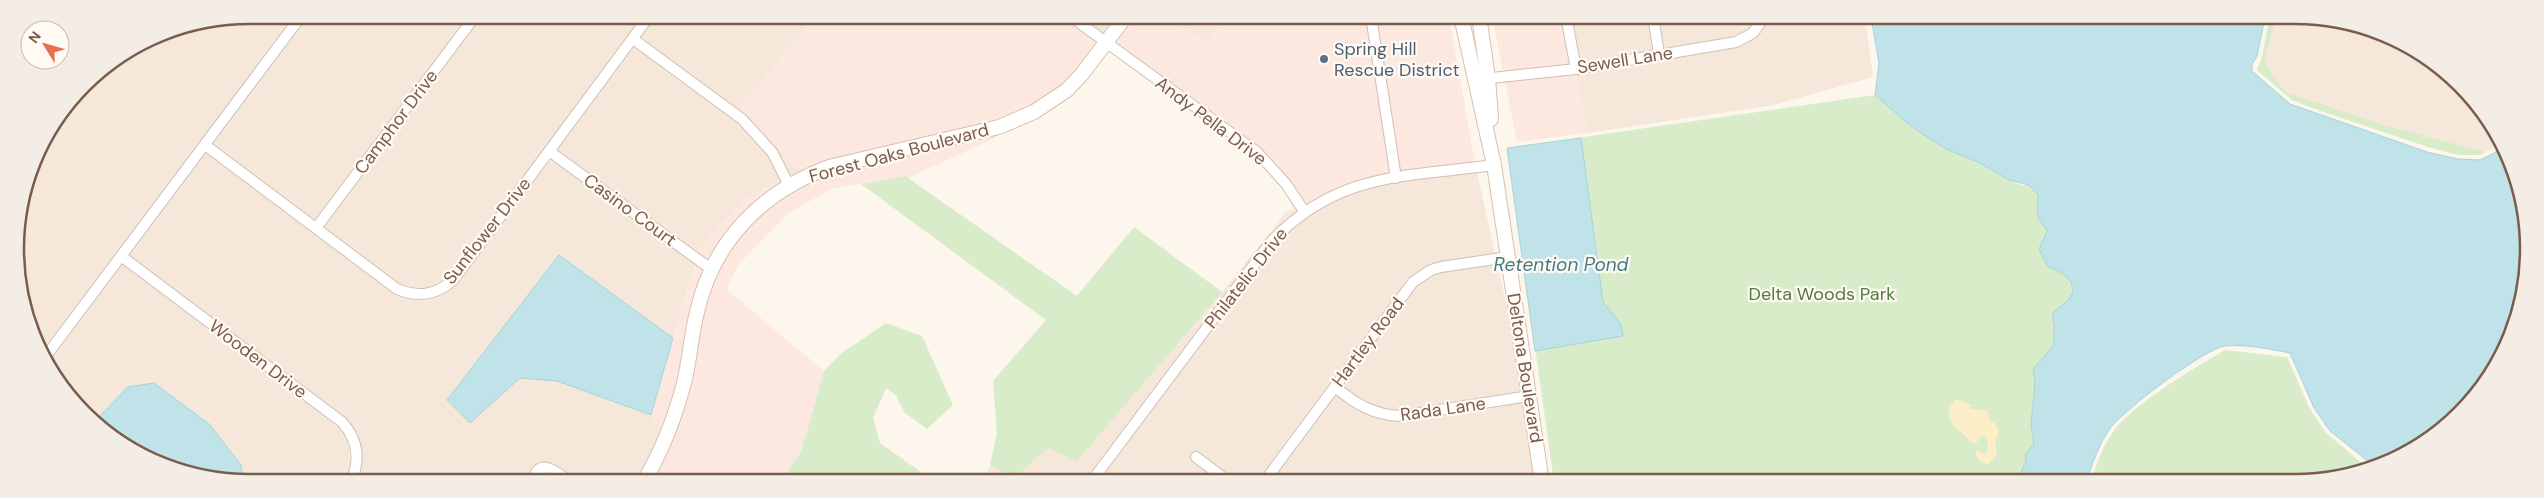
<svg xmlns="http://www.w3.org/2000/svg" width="2544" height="498" viewBox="0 0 2544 498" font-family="'DM Sans',sans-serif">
<rect width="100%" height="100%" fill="#fdf6ec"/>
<!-- residential -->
<g fill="#f5e8da">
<polygon points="249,15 815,16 738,111 802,170 749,196 700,247 673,338 559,255 470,422 520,378 557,381 651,415 662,430 638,481 243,481 241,465 128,388 95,421 73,403 27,324 15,234 33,159 84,83 160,33"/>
<polygon points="1079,16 1116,16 1104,36"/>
<polygon points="1163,16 1226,16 1207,42"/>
<polygon points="1564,16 1865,17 1873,77 1774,105 1588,133"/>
<polygon points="2276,17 2325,17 2412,46 2480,106 2498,141 2492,149 2485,152 2462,147 2387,126 2286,92 2273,77 2265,60"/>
<polygon points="1475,163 1509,316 1511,317 1536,482 983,482 990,466 1015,478 1048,448 1077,460 1222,292 1286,212 1366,188"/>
</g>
<!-- commercial -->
<g fill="#fde8e0">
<polygon points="815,16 1079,16 1104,36 1077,71 1062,85 1047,98 1014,116 786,180 743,213 717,246 706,266 679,380 662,430 651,415 700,247 749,196 802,170 738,111"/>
<polygon points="1133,16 1163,16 1207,42 1226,16 1449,16 1475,163 1366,188 1293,210 1284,181 1257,148 1114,47 1103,56"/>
<polygon points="1492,16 1564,16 1588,133 1517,142"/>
<polygon points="1003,132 993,139 908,178 905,176 834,188 788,213 739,264 726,289 824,371 801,452 780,481 651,481 707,294 727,252 752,221 787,192 831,173"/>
</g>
<!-- green -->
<g fill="#d8ecc9">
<polygon points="2270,17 2276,17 2265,60 2273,77 2286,92 2387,126 2485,152 2479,155 2458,155 2428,147 2318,110 2292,100 2257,70 2262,57"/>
<polygon points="1875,95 1912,127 1946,149 1978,162 2009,180 2021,185 2029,185 2038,195 2037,215 2048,230 2058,269 2066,276 2072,288 2071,296 2052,324 2054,345 2033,369 2035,382 2031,425 2034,444 2018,482 1554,482 1507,148"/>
<polygon points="905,176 1077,296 1134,227 1222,292 1077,461 1048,448 1015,478 990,466 997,433 993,381 1046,320 861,184"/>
<polygon points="886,323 922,336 953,405 927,429 904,412 896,395 886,388 873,418 880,443 935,482 780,481 801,452 824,371 842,353"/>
<path d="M2225 350 2287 357 2310 409 2326 433 2369 469 2311 482H2092C2095 466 2103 446 2113 432 2131 405 2195 368 2225 350Z"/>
</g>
<!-- sand -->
<path fill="#fcefc7" d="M1955 399 1973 405 1969 407 1971 409 1987 410 1991 422H1994L1999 431 1995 441 1997 454 1988 464 1980 462 1975 453 1977 450 1985 455 1988 450 1987 438 1982 436 1975 444 1970 442C1963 429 1949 432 1949 409Z"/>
<!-- water -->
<g fill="#bfe3e8" stroke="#a5d3da">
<path d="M1871 17H2265L2257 56 2252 64V71L2290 104 2427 152 2458 159 2480 160 2502 149 2521 188 2527 279 2505 353 2460 415 2385 465 2375 467 2330 431 2314 408 2290 353C2269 349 2246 344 2225 346 2207 347 2119 413 2109 430 2099 445 2091 465 2087 482H2018L2026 460 2025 455 2034 444 2031 425 2035 382 2033 369 2054 345 2053 313C2058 308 2068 302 2071 296 2078 282 2059 269 2048 267L2039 249 2048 230C2035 220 2037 210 2038 195L2029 185 2009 180 1978 162 1946 149 1912 127 1875 95 1879 63Z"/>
<polygon points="1581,138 1603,302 1621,324 1623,336 1535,351 1507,148"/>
<polygon points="559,255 673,338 651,415 557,381 520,378 470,423 447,400"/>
<polygon points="154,383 209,424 241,465 243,481 219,481 132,452 95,421 128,387"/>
</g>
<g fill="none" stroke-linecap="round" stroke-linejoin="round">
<!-- street casing -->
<g stroke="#d1beb0" stroke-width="12">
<g id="street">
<polyline points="1070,16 1257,152 1286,184 1304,211"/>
<polyline points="1371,16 1396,178"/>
<polyline points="1566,16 1576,69"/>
<polyline points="1653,16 1659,54"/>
<polyline points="633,39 742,119 772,152 789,185"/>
<polyline points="1482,79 1576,69 1736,42 1753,33 1765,16"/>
<path d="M205 145 397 289C419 298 437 295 454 279L650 15"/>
<polyline points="549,151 711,269"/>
<polyline points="316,228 476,15"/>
<path d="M121 256 342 422C358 440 361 459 351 481"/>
<polyline points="46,356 302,15"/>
<path d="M1335 387C1356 404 1373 415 1401 416L1529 396"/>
<polyline points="1196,457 1229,482"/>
<path d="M533 481C539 456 556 472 569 481"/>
<path d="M1091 482 1271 242C1337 172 1405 177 1494 165"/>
<polyline points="1264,482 1413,282 1431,270 1441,267 1508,257"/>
</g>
</g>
<!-- secondary casing -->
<g stroke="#d6c0b0" stroke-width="16">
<g id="secondary">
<polyline points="1461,16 1494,165 1542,482"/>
<polyline points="1479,16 1488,78 1491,119"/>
<path d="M644 481C662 451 675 417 684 383 690 359 691 335 697 312 713 241 762 192 829 167L999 127 1034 112 1067 90 1082 74 1126 16"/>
</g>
</g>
<!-- street -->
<use href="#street" stroke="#fff" stroke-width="10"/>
<!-- secondary -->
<use href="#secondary" stroke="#fff" stroke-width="14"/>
</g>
<!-- markers -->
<circle fill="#5c6f8a" stroke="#fffaf3" stroke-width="2" cx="1324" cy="59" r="5"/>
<g text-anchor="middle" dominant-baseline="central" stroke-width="4.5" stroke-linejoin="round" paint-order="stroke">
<!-- service labels -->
<g font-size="18" fill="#4e5e75" stroke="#fffaf3" text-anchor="start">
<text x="1334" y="49">Spring Hill<tspan x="1334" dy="21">Rescue District</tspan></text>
</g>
<!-- street labels -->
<g font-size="18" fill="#7a5c4d" stroke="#fffaf3">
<text transform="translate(1625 60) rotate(-9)">Sewell Lane</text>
<text transform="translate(1211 121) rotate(37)">Andy Pella Drive</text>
<text transform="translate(396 122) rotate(-53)">Camphor Drive</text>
<text transform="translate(899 153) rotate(-15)">Forest Oaks Boulevard</text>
<text transform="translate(630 210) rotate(36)">Casino Court</text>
<text transform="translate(487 231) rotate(-52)">Sunflower Drive</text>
<text transform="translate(1246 278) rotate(-52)">Philatelic Drive</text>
<text transform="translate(1368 342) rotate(-53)">Hartley Road</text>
<text transform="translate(258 359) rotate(37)">Wooden Drive</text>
<text transform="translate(1525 368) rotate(81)">Deltona Boulevard</text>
<text transform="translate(1443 409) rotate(-8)">Rada Lane</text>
</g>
<!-- park labels -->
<g font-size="18" fill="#537a41" stroke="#fffaf3">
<text x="1822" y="294">Delta Woods Park</text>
</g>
<!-- water labels -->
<g font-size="19" font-style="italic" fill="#437c86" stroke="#fffaf3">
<text x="1561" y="264">Retention Pond</text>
</g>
</g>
<!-- crop -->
<path d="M0 0H2544V498H0ZM249 24H2295A225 225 0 0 1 2520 249V249A225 225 0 0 1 2295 474H249A225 225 0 0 1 24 249V249A225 225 0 0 1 249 24Z" fill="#f4ede6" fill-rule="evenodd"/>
<path fill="none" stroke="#7a5c4d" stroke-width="2.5" d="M249 24H2295A225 225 0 0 1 2520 249V249A225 225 0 0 1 2295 474H249A225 225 0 0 1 24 249V249A225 225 0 0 1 249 24Z"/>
<!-- north arrow -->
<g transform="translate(45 45) rotate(307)"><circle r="24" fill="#fffaf3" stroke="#cabbb1"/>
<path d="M0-4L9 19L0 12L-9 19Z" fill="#e76f51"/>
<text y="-8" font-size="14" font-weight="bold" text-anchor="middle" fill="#7a5c4d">N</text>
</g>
</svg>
